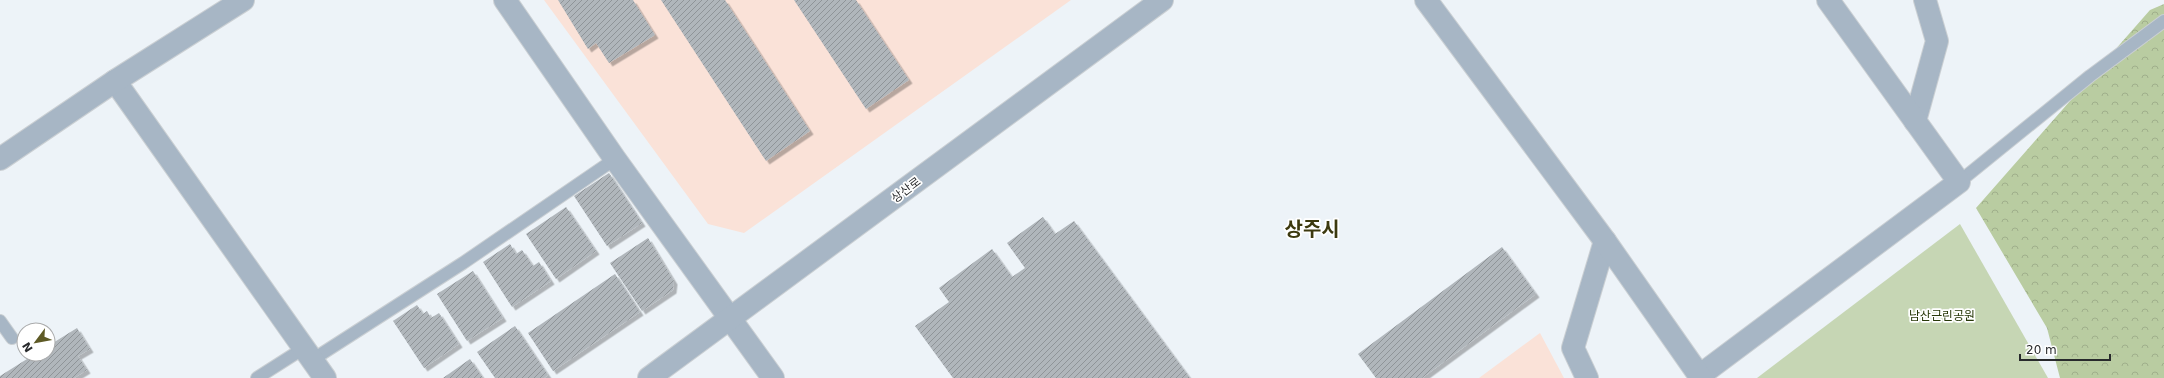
<svg xmlns="http://www.w3.org/2000/svg" width="2164" height="378" viewBox="0 0 2164 378" font-family="'DejaVu Sans','Noto Sans KR',sans-serif">
<defs>
<pattern id="forest-crowns" width="20" height="18" patternUnits="userSpaceOnUse"><rect width="20" height="18" fill="#b9cca1"/><path d="M2 6a3 3 0 1 1 6 0M12 15a3 3 0 1 1 6 0" fill="none" stroke="#9faf8b"/></pattern>
<pattern id="building-hatch" width="6" height="6" patternUnits="userSpaceOnUse"><rect width="6" height="6" fill="#b0b6bb"/><path d="M-1 1l2-2M0 6l6-6M5 7l2-2" fill="none" stroke="#8f9498"/></pattern>
<filter id="shadow"><feDropShadow dx="3.5" dy="3.5" stdDeviation="0" flood-color="#0004"/></filter>
</defs>
<rect width="100%" height="100%" fill="#edf3f8"/>
<!-- education -->
<g fill="#fae2d8">
<polygon points="544,0 1071,0 744,233 708,224"/>
<polygon points="1540,333 1564,378 1479,378"/>
</g>
<!-- forest -->
<polygon fill="url(#forest-crowns)" points="2164,4 2164,378 2060,378 2047,328 1976,208 2150,10"/>
<!-- green -->
<polygon fill="#c6d6b4" points="1960,224 2048,378 1757,378"/>
<!-- building -->
<g fill="url(#building-hatch)" filter="url(#shadow)">
<polygon points="558,0 633,0 655,35 609,63 596,43 588,49"/>
<polygon points="661,0 725,0 810,131 766,161"/>
<polygon points="794,0 856,0 909,80 866,109"/>
<polygon points="609,173 642,223 607,246 574,196"/>
<polygon points="566,207 596,251 556,279 526,234"/>
<polygon points="1043,217 1055,234 1074,221 1190,378 953,378 915,326 949,302 939,288 992,249 1012,277 1025,268 1007,243"/>
<polygon points="648,238 674,281 673,290 642,311 610,263"/>
<polygon points="510,244 516,254 522,250 533,266 539,262 551,281 512,307 483,262"/>
<polygon points="1502,247 1536,294 1422,378 1376,378 1358,354"/>
<polygon points="473,271 503,318 467,341 437,294"/>
<polygon points="615,274 640,312 553,371 528,333"/>
<polygon points="417,305 423,314 427,311 431,318 439,313 459,344 424,368 393,321"/>
<polygon points="515,326 548,375 544,378 495,378 477,352"/>
<polygon points="77,328 90,349 78,356 87,370 74,378 0,378 0,376 35,354 48,354 48,346"/>
<polygon points="470,359 483,378 443,378"/>
</g>
<g fill="none" stroke-linecap="round" stroke-linejoin="round">
<!-- service casing -->
<g stroke="#cacfd3" stroke-width="14">
<g id="service">
<polyline points="1959,182 2090,76 2164,21"/>
<polyline points="0,321 12,338"/>
<polyline points="312,360 463,263 615,159"/>
<polyline points="257,378 304,348"/>
</g>
</g>
<!-- minor casing -->
<g stroke="#cacfd3" stroke-width="24">
<g id="minor">
<polyline points="505,0 615,159 773,378"/>
<polyline points="115,81 325,378"/>
<polyline points="1915,121 1937,41 1925,0"/>
<polyline points="1699,376 1959,182 1828,0"/>
<polyline points="1587,378 1573,348 1605,241"/>
</g>
</g>
<!-- tertiary casing -->
<g stroke="#cacfd3" stroke-width="24">
<g id="tertiary">
<polyline points="1426,0 1605,241 1701,378"/>
<polyline points="0,159 115,81 243,0"/>
<polyline points="649,378 1162,0"/>
</g>
</g>
<!-- service -->
<use href="#service" stroke="#a7b6c5" stroke-width="12"/>
<!-- minor -->
<use href="#minor" stroke="#a7b6c5" stroke-width="22"/>
<!-- tertiary -->
<use href="#tertiary" stroke="#a7b6c5" stroke-width="22"/>
</g>
<g text-anchor="middle" dominant-baseline="central" stroke-width="3.5" stroke-linejoin="round" paint-order="stroke">
<!-- street labels -->
<g font-size="12" fill="#282a2c" stroke="#fff">
<text transform="translate(906 190) rotate(-37)">상산로</text>
</g>
<!-- park labels -->
<g font-size="12" fill="#283909" stroke="#fff">
<text x="1942" y="316">남산근린공원</text>
</g>
<!-- town labels -->
<g font-size="20" font-weight="bold" fill="#3c390f" stroke="#fff">
<text x="1312" y="229">상주시</text>
</g>
</g>
<!-- north arrow -->
<g transform="translate(36 342) rotate(238)"><circle r="19" fill="#ffffff" stroke="#a9aaab"/>
<path d="M0-3L7 15L0 10L-7 15Z" fill="#5e5a26"/>
<text y="-6" font-size="11" font-weight="bold" text-anchor="middle" fill="#282a2c">N</text>
</g>
<!-- scale -->
<path d="M2020 354v6h90v-6" fill="none" stroke="#282a2c" stroke-width="2"/>
<text x="2026" y="354" font-size="12" fill="#282a2c" stroke="#ffffff" stroke-width="3" paint-order="stroke">20 m</text>
</svg>
